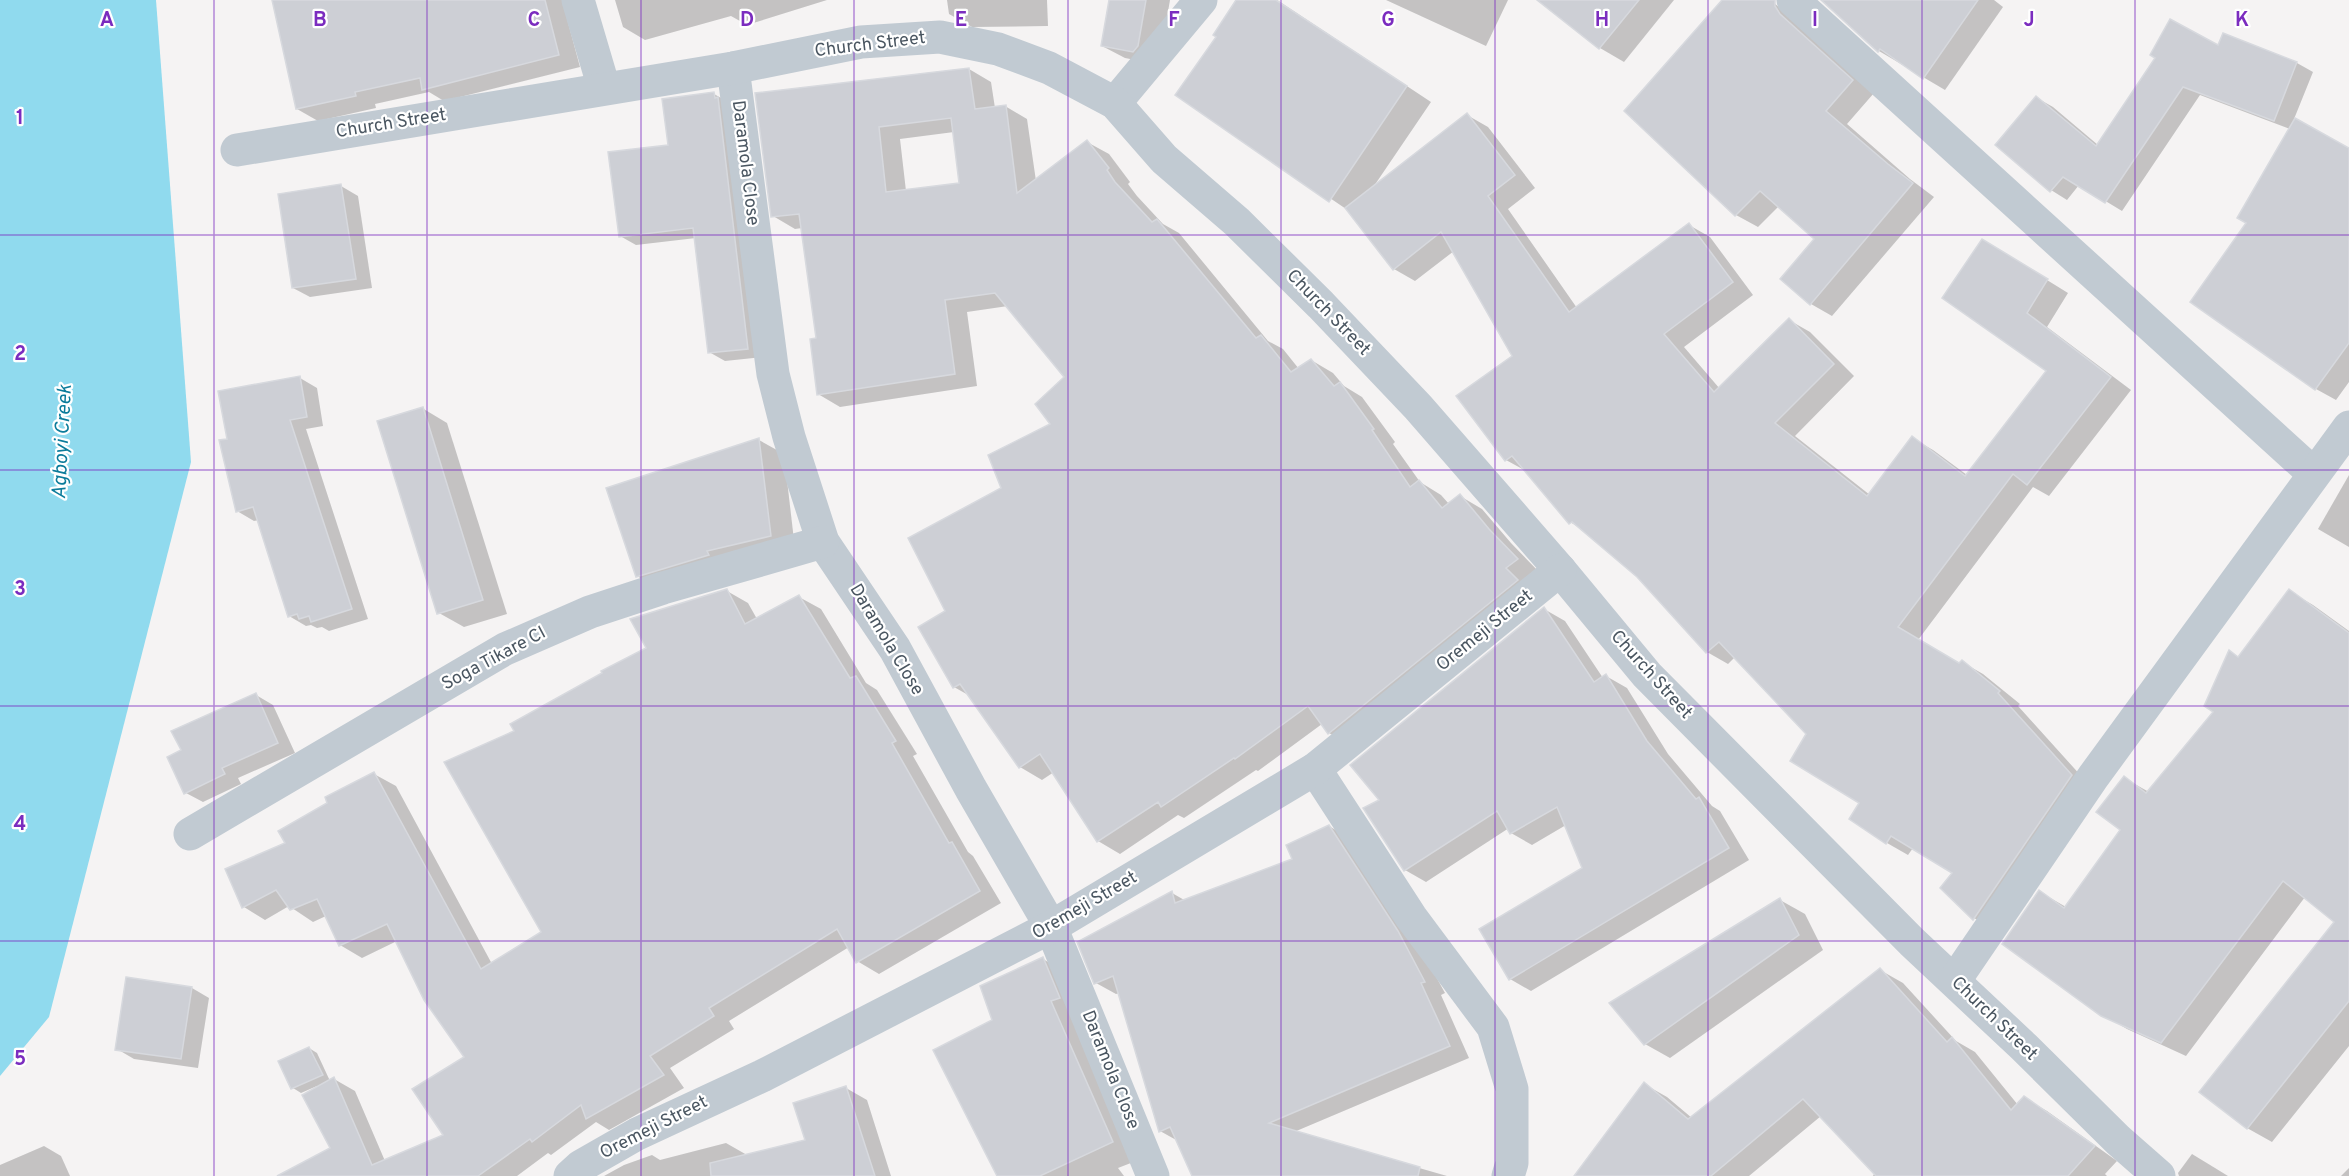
<svg xmlns="http://www.w3.org/2000/svg" width="2349" height="1176" viewBox="0 0 2349 1176" font-family="Overpass,sans-serif">
<rect width="100%" height="100%" fill="#f5f3f3"/>
<!-- water -->
<polygon fill="#90daee" points="0,0 156,0 191,462 49,1017 0,1076"/>
<!-- shadow -->
<g fill="#0003" fill-rule="evenodd">
<polygon points="274,0 562,0 580,67 444,101 429,92 375,104 376,108 318,121 297,109"/>
<polygon points="615,0 827,0 747,25 731,16 645,40 623,27"/>
<polygon points="947,0 1047,0 1048,26 972,27 949,14"/>
<polygon points="1110,0 1170,0 1160,59 1156,64 1125,58 1102,46"/>
<polygon points="1237,0 1277,0 1431,102 1374,186 1467,115 1488,127 1535,188 1508,209 1577,308 1689,225 1710,237 1753,295 1684,347 1720,389 1789,320 1810,332 1854,376 1795,436 1870,495 1912,438 1933,450 1967,475 2048,371 2003,253 2068,293 2047,327 2131,390 2049,496 2033,487 1918,640 1960,665 1962,662 1983,674 2020,704 2018,706 2092,788 1995,930 1974,918 1942,888 1954,873 1913,848 1908,855 1887,843 1862,803 1808,734 1735,657 1728,664 1707,652 1638,576 1585,531 1570,522 1528,472 1506,460 1514,356 1454,251 1415,281 1394,269 1349,211 1177,94 1218,36"/>
<polygon points="1386,0 1508,0 1486,46"/>
<polygon points="1564,0 1674,0 1624,62 1600,48 1554,12"/>
<polygon points="1724,0 1771,0 1874,93 1847,124 1910,179 1934,197 1832,316 1811,304 1816,239 1779,206 1758,227 1736,215 1627,111"/>
<polygon points="1823,0 1994,0 2003,7 1945,90 1879,51"/>
<polygon points="2223,35 2297,63 2313,72 2294,119 2349,150 2349,382 2336,400 2316,389 2192,301 2248,222 2290,129 2200,95 2122,211 2079,185 2067,200 2051,190 2037,98 2053,107 2098,145 2219,47"/>
<path d="M969 69 991 82 995 108 1005 106 1027 119 1036 181 1087 142 1109 154 1130 182 1128 184 1137 196 1163 224 1179 233 1268 341 1283 349 1299 369 1311 360 1333 373 1344 386 1362 397 1395 442 1393 444 1420 482 1441 495 1449 504 1460 496 1482 509 1511 543 1539 572 1351 746 1329 733 1322 724 1258 771 1256 770 1184 818 1178 815 1120 854 1098 841 1054 772 1042 780 1020 767 970 696 954 687 947 611 1002 489 1053 425 1066 377 1008 306 967 312 977 386 840 407 818 394V339L802 228 795 229 773 216 757 94ZM954 132 961 184 906 191 900 139Z"/>
<polygon points="714,94 730,103 763,357 725,361 709,352 696,238 636,245 620,236 669,146"/>
<polygon points="341,186 358,196 372,288 310,297 293,288"/>
<polygon points="300,378 317,388 323,426 306,429 368,619 329,631 322,627 317,628 311,625 306,626 289,616 259,520 254,521 237,511 229,440"/>
<polygon points="422,408 447,423 507,614 464,627 439,613"/>
<polygon points="759,440 784,454 795,549 662,591 637,576"/>
<polygon points="2349,475 2349,547 2318,529"/>
<polygon points="727,591 748,603 757,619 799,597 821,609 866,683 877,690 917,754 913,756 968,852 973,856 1001,903 879,974 857,961 849,947 729,1021 734,1029 670,1068 684,1088 609,1130 596,1122 551,1155 548,1153 517,1176 284,1176 332,1149 317,1086 301,1093 293,1088 309,1048 317,1053 330,1081 334,1079 355,1091 385,1161 445,1135 466,1058 397,941 362,958 340,945 326,916 313,922 289,906 265,920 244,907 227,869 287,843 329,803 374,774 396,786 492,964 543,933 516,732 648,648"/>
<polygon points="2289,591 2313,605 2349,631 2349,1046 2272,1142 2247,1128 2336,922 2305,897 2186,1056 2127,1029 2102,1014 2040,892 2066,907 2122,830 2124,778 2149,792 2215,712 2239,658"/>
<polygon points="1544,609 1565,621 1603,678 1606,676 1627,688 1668,754 1712,806 1720,811 1749,860 1531,991 1510,979 1584,868 1566,825 1532,845 1511,833 1509,828 1426,882 1405,870 1382,800"/>
<polygon points="256,695 273,705 295,753 238,778 241,784 203,802 186,793 182,751"/>
<polygon points="1329,826 1349,838 1418,944 1445,993 1441,995 1469,1058 1294,1132 1447,1176 1193,1176 1178,1141 1160,1131 1120,993 1116,994 1096,983 1172,893 1186,901 1294,860"/>
<polygon points="1780,900 1805,914 1823,950 1670,1058 1645,1044"/>
<polygon points="1043,959 1063,971 1136,1161 1118,1168 1124,1176 999,1176 994,1020"/>
<polygon points="1880,970 1903,983 1956,1041 1975,1052 2018,1105 2024,1098 2047,1111 2117,1161 2105,1174 2107,1176 1873,1176 1875,1172 1821,1116 1749,1176 1589,1176 1644,1084 1667,1097 1692,1118"/>
<polygon points="192,988 209,998 198,1068 134,1059 117,1049"/>
<polygon points="846,1088 867,1100 891,1176 604,1176 624,1165 652,1155 660,1160 726,1143 747,1155 807,1141"/>
<polygon points="44,1146 61,1156 70,1176 0,1176 0,1165"/>
<polygon points="2192,1154 2215,1168 2228,1176 2179,1176 2178,1173"/>
<polygon points="2349,1168 2349,1176 2341,1176"/>
</g>
<!-- building -->
<g fill="#cdcfd5" stroke="#d7d9de" stroke-width="1.5" fill-rule="evenodd">
<polygon points="272,0 545,0 559,55 422,90 420,78 355,92 356,96 296,109"/>
<polygon points="1109,0 1146,0 1138,46 1133,52 1101,46"/>
<polygon points="1236,0 1276,0 1407,86 1329,202 1175,95 1216,37 1213,35"/>
<polygon points="1537,0 1639,0 1599,49"/>
<polygon points="1722,0 1775,0 1775,6 1780,14 1853,80 1826,111 1888,164 1913,183 1810,305 1780,279 1814,239 1760,191 1735,216 1624,111"/>
<polygon points="1821,0 1978,0 1923,79 1880,49 1878,52"/>
<polygon points="2170,19 2218,45 2223,33 2297,62 2274,121 2183,87 2105,203 2063,177 2050,192 1995,145 2036,96 2096,146 2155,58 2150,55"/>
<path d="M969 68 975 109 1006 105 1017 193 1087 140 1109 168 1107 170 1115 182 1152 222 1157 219 1256 338 1261 335 1291 372 1311 359 1334 386 1340 382 1374 429 1372 430 1410 487 1419 480 1442 508 1460 494 1489 529 1518 559 1506 568 1518 580 1328 734 1308 706 1235 759 1234 758 1161 807 1158 802 1097 842 1040 754 1019 768 960 684 953 688 918 627 945 611 908 538 1001 488 988 455 1050 424 1035 404 1064 377 995 293 945 300 955 374 817 395 810 339 816 338 799 214 771 217 755 93ZM951 118 959 183 886 192 879 127Z"/>
<polygon points="714,92 715,98 718,97 748,349 708,353 693,228 619,237 608,152 668,145 662,99"/>
<polygon points="1467,113 1515,175 1488,196 1569,312 1689,223 1733,282 1664,334 1714,392 1789,318 1834,364 1775,423 1867,496 1912,436 1965,476 2046,371 1942,298 1982,239 2048,279 2027,313 2111,377 2027,485 2013,474 1898,627 1959,663 1962,660 2000,691 1998,693 2072,775 1973,920 1940,888 1952,873 1891,836 1886,844 1849,819 1859,803 1790,761 1806,734 1719,642 1706,653 1637,577 1572,522 1569,524 1512,456 1505,461 1456,396 1512,356 1441,232 1393,270 1345,208"/>
<polygon points="2295,118 2349,148 2349,343 2315,390 2190,302 2246,223 2237,218"/>
<polygon points="341,184 356,279 292,288 278,194"/>
<polygon points="300,376 307,417 290,420 352,609 311,622 309,616 299,619 297,614 288,617 253,507 236,512 219,440 227,439 218,391"/>
<polygon points="423,407 483,600 437,614 377,421"/>
<polygon points="759,438 771,536 707,551 709,555 636,577 606,488"/>
<polygon points="727,589 745,624 799,595 850,678 856,676 896,741 892,743 949,843 952,842 980,891 856,963 837,929 709,1008 714,1016 650,1056 664,1075 586,1119 581,1105 532,1142 530,1139 478,1176 277,1176 330,1148 302,1095 334,1077 372,1165 443,1135 412,1089 464,1057 424,1000 387,924 339,946 317,899 290,910 276,890 242,908 225,869 285,843 278,831 327,803 325,797 374,772 481,969 541,932 444,762 514,731 510,724 602,673 601,671 646,648 630,619"/>
<polygon points="2289,589 2349,633 2349,1001 2247,1129 2199,1092 2334,922 2283,881 2161,1043 2101,1016 2002,944 2039,890 2064,908 2120,830 2096,812 2124,776 2146,793 2213,712 2204,706 2229,650 2238,657"/>
<polygon points="1544,607 1594,682 1606,674 1647,741 1696,799 1699,797 1729,848 1509,980 1479,929 1582,868 1557,807 1510,834 1497,811 1404,871 1363,808 1379,800 1350,765"/>
<polygon points="256,693 278,743 222,768 225,774 184,794 167,757 181,750 171,731"/>
<polygon points="1329,825 1398,931 1425,982 1421,983 1450,1046 1269,1123 1420,1167 1418,1176 1192,1176 1170,1127 1159,1132 1113,976 1094,984 1077,942 1172,891 1175,903 1292,859 1286,845"/>
<polygon points="1780,898 1799,935 1644,1045 1609,1003"/>
<polygon points="1043,957 1060,998 1051,1001 1113,1142 1040,1176 997,1176 933,1050 992,1020 980,986"/>
<polygon points="1880,968 1947,1042 1952,1037 2011,1110 2024,1096 2095,1146 2068,1176 1876,1176 1803,1099 1711,1176 1574,1176 1644,1082 1688,1119"/>
<polygon points="126,977 192,987 181,1059 115,1050"/>
<polygon points="309,1047 323,1075 291,1089 278,1061"/>
<polygon points="846,1086 875,1176 711,1176 710,1163 805,1140 793,1103"/>
</g>
<g fill="none" stroke-linecap="round" stroke-linejoin="round">
<!-- minor -->
<g stroke="#c1cad2" stroke-width="33">
<polyline points="578,0 604,88"/>
<polyline points="1793,0 2314,474"/>
<polyline points="733,68 773,374 789,437 823,542 895,649 971,789 1051,927 1153,1176"/>
<polyline points="1115,103 1201,0"/>
<polyline points="237,150 733,68 861,42 940,37 998,49 1049,68 1115,103 1164,159 1237,222 1321,305 1418,407 1560,570 1647,675 1912,942 2024,1047 2118,1140 2159,1176"/>
<polyline points="1315,769 1411,917 1493,1027 1512,1089 1512,1163 1508,1176"/>
<polyline points="190,834 505,649 590,612 663,588 823,542"/>
<polyline points="1955,980 2093,777 2349,427"/>
<polyline points="570,1176 581,1166 637,1134 762,1076 1051,927 1315,769 1560,570"/>
</g>
</g>
<!-- grid -->
<path fill="none" stroke="#7b2cbf" stroke-width="1.5" stroke-opacity="0.55" d="M214 0V1176M427 0V1176M641 0V1176M854 0V1176M1068 0V1176M1281 0V1176M1495 0V1176M1708 0V1176M1922 0V1176M2135 0V1176M0 235H2349M0 470H2349M0 706H2349M0 941H2349"/>
<g text-anchor="middle" dominant-baseline="central" stroke-width="4.5" stroke-linejoin="round" paint-order="stroke">
<!-- street labels -->
<g font-size="18" fill="#4a5661" stroke="#fff">
<text transform="translate(870 45) rotate(-7)">Church Street</text>
<text transform="translate(391 124) rotate(-9)">Church Street</text>
<text transform="translate(745 163) rotate(83)">Daramola Close</text>
<text transform="translate(1328 313) rotate(46)">Church Street</text>
<text transform="translate(1485 631) rotate(-39)">Oremeji Street</text>
<text transform="translate(886 640) rotate(59)">Daramola Close</text>
<text transform="translate(494 659) rotate(-28)">Soga Tikare Cl</text>
<text transform="translate(1651 675) rotate(48)">Church Street</text>
<text transform="translate(1085 906) rotate(-30)">Oremeji Street</text>
<text transform="translate(1994 1019) rotate(44)">Church Street</text>
<text transform="translate(1110 1070) rotate(68)">Daramola Close</text>
<text transform="translate(654 1128) rotate(-27)">Oremeji Street</text>
</g>
<!-- water labels -->
<g font-size="20" font-style="italic" fill="#0c7c9b" stroke="#fff">
<text transform="translate(63 442) rotate(-87)">Agboyi Creek</text>
</g>
</g>
<g font-size="20" text-anchor="middle" font-weight="bold" fill="#7b2cbf" stroke="#fff" stroke-width="4.5" stroke-linejoin="round" paint-order="stroke">
<text x="107" y="26">A</text>
<text x="320" y="26">B</text>
<text x="534" y="26">C</text>
<text x="747" y="26">D</text>
<text x="961" y="26">E</text>
<text x="1174" y="26">F</text>
<text x="1388" y="26">G</text>
<text x="1602" y="26">H</text>
<text x="1815" y="26">I</text>
<text x="2029" y="26">J</text>
<text x="2242" y="26">K</text>
<text x="20" y="124">1</text>
<text x="20" y="360">2</text>
<text x="20" y="595">3</text>
<text x="20" y="830">4</text>
<text x="20" y="1065">5</text>
</g>
</svg>
